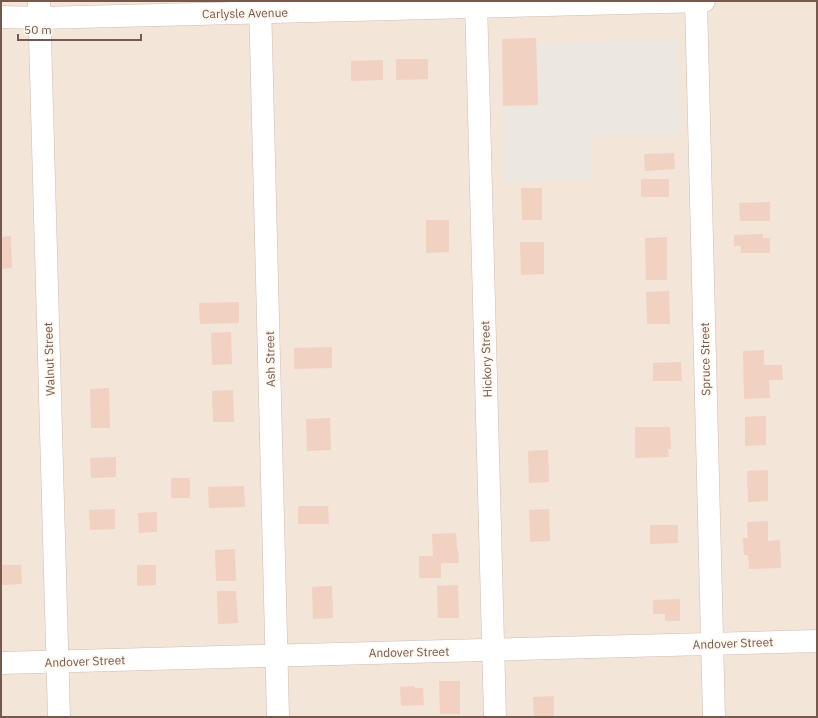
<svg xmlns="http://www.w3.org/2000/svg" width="818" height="718" viewBox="0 0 818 718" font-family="'IBM Plex Sans',sans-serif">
<rect width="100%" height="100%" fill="#fcf3e9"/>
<!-- residential -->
<rect fill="#f3e5d8" x="1" y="1" width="816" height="716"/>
<!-- industrial -->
<polygon fill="#ede7e2" points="677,38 681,134 591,137 592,180 505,181 503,106 538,105 536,44"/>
<!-- building -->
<g fill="#f0d1c2">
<polygon points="536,38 538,105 503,106 502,39"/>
<polygon points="396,59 428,59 428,79 396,80"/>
<polygon points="383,60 383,80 351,81 351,61"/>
<polygon points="674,153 675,169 645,171 644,154"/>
<rect x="641" y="179" width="28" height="18"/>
<polygon points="521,188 542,188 542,220 522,220"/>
<polygon points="770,202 770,221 740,221 739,203"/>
<polygon points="426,220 449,220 449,252 426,253"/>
<polygon points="763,234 763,238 770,238 770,253 741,253 741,246 734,246 734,235"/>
<polygon points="11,236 12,268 1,269 1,237"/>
<polygon points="667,237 667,280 646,280 645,238"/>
<polygon points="520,242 544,242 544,274 521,275"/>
<polygon points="669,291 670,324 647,324 646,292"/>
<polygon points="239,302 239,323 200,324 199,303"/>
<polygon points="231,332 232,364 212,365 211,333"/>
<polygon points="332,347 332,368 294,369 294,348"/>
<polygon points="764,350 764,365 782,365 783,380 769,380 770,398 744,399 743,351"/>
<polygon points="681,362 682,381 653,381 653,363"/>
<polygon points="109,388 110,428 91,428 90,389"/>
<polygon points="233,390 234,422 213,422 212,391"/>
<polygon points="766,416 766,445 745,446 745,417"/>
<polygon points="330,418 331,450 307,451 306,419"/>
<polygon points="635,427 670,427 671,449 668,449 669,457 635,458"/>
<polygon points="548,450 549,482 529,483 528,451"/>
<polygon points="116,457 116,477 91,478 90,458"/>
<polygon points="768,470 768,501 748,502 747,471"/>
<rect x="171" y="478" width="19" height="20"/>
<polygon points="244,486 245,507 209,508 208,487"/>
<polygon points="298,506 328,506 329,524 298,524"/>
<polygon points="115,509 115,529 90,530 89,510"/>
<polygon points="549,509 550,541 530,542 529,510"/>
<polygon points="157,512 157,532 139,533 138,513"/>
<polygon points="768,521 768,541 780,540 781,568 749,569 748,555 744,555 743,538 748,538 747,522"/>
<polygon points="650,525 678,525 678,543 650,544"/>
<polygon points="456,533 457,549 458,549 459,563 441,563 441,578 419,578 419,556 433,556 432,534"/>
<polygon points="235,549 236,581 216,581 215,550"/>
<polygon points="1,565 21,565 22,584 1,585"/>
<polygon points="137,565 156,565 156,585 137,586"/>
<polygon points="458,585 459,618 438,618 437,586"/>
<polygon points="332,586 333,618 313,619 312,587"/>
<polygon points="217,591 236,591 238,623 218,624"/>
<polygon points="680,599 680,621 665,621 665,614 653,614 653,600"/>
<polygon points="439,681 460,681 460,714 440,714"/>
<polygon points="415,686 415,688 423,688 424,705 401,706 400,687"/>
<polygon points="554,696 554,717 534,717 533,697"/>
</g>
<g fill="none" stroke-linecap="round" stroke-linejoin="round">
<!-- minor casing -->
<g stroke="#d0bdb1" stroke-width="23">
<g id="minor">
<polyline points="39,1 59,717"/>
<polyline points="260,1 278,717"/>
<polyline points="476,1 495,717"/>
<polyline points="696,1 714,717"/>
<polyline points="1,17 39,18 704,1"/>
<polyline points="1,663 817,641"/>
</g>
</g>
<!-- minor -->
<use href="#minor" stroke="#fff" stroke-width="22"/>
</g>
<g text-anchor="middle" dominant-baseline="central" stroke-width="3.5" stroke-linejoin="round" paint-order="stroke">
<!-- street labels -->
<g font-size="12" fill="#76594d" stroke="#fef8f0">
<text transform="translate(245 13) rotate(-1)">Carlysle Avenue</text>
<text transform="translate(49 359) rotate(-92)">Walnut Street</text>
<text transform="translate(270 359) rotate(-91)">Ash Street</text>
<text transform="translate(486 359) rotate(-92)">Hickory Street</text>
<text transform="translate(705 359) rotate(-91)">Spruce Street</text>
<text transform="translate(733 643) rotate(-2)">Andover Street</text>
<text transform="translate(409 652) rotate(-1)">Andover Street</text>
<text transform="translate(85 661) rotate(-2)">Andover Street</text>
</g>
</g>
<!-- border -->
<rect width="818" height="718" fill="none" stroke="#76594d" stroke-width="4"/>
<!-- scale -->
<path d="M18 34v6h123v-6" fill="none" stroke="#76594d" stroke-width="2"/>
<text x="24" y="34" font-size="12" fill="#76594d" stroke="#fef8f0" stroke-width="3" paint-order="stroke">50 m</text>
</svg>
